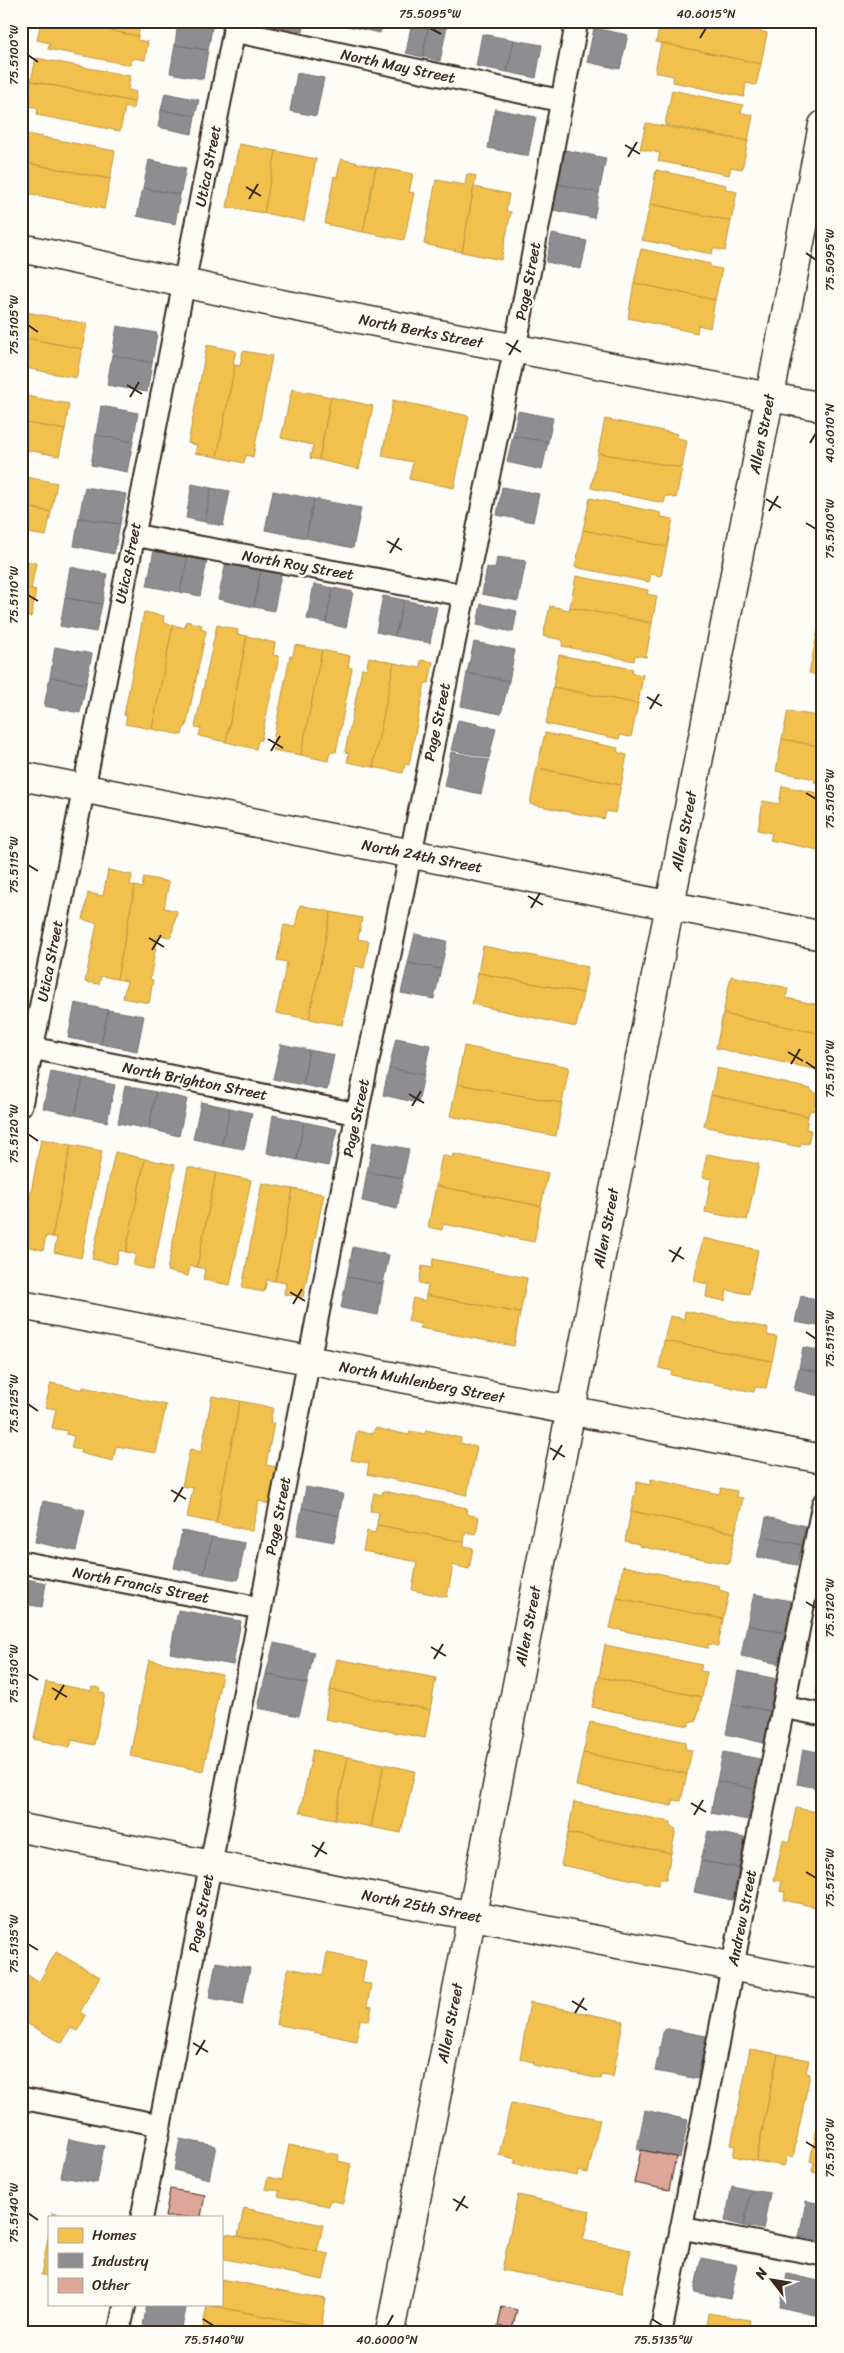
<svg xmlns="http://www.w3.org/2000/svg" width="844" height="2353" viewBox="0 0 844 2353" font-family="Sriracha,sans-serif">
<rect width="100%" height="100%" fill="#fdfcf7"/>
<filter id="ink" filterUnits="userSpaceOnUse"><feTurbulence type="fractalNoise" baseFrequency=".02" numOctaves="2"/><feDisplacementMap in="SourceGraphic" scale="10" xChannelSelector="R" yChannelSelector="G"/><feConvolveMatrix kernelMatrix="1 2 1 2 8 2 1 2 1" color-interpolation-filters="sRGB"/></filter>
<g filter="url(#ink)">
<!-- homes -->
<g fill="#f2c14e" stroke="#bb9440">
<polygon points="41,21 60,21 138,36 137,40 148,42 145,60 132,58 131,65 48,49 50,43 37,40"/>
<polygon points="60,21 141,21 138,36"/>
<polygon points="661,21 734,21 757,26 757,30 767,33 761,64 656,42"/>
<polygon points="661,43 761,64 756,85 746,83 744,97 673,82 674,76 655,72"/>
<polygon points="36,58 130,76 128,90 136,92 134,102 31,81"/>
<polygon points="31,81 134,102 133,109 125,107 120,131 37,115 38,108 26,105"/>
<polygon points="672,90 743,105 741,113 753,115 748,141 665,125"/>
<polygon points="646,123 748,141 742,169 731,167 729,175 658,161 660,153 640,149"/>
<polygon points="21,133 115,151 110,179 21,162"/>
<polygon points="239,144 276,151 264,213 227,207"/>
<polygon points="276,151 316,159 304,221 264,213"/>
<polygon points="341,159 376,167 363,232 325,224 334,176 337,177"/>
<polygon points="21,162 110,179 104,209 22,192"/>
<polygon points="376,167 413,174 409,192 414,193 404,240 363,232"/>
<polygon points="656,170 726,185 725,189 737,192 731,221 650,204"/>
<polygon points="467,174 476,176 462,252 424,244 436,180 465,185"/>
<polygon points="474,187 509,194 506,211 511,212 501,260 462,252"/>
<polygon points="650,204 731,221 725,251 713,248 712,254 642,240"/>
<polygon points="641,249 710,264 710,267 722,269 715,300 634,283"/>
<polygon points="634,283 715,300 710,328 698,325 697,333 628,318"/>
<polygon points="21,311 87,324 82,349 21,337"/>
<polygon points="21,337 82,349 76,378 21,367"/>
<polygon points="207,345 236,351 233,364 235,365 217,457 195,453 197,445 188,443"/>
<polygon points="243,351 272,356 253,457 246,455 244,463 217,457 235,365 240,366"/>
<polygon points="292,389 331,397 319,460 310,458 313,445 281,438"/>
<polygon points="21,395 69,404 65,430 21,422"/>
<polygon points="331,397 373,406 359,469 319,460"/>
<polygon points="393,400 469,416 454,488 409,479 413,462 382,456"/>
<polygon points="605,419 678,434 677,438 687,440 682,468 598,453"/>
<polygon points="21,422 65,430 59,456 21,449"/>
<polygon points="598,453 682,468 676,498 666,496 664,503 591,488"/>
<polygon points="21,476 57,483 51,512 21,506"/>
<polygon points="590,498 661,513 661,517 673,519 667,547 583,530"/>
<polygon points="21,506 51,512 46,536 21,532"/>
<polygon points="583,530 667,547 661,576 651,574 649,582 575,567"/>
<polygon points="21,560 36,563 31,589 21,587"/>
<polygon points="576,576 648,590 647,594 657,596 652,623 570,607"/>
<polygon points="21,587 36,590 31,617 21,615"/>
<polygon points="550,606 569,610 570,607 652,623 646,657 635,655 634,661 562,646 563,640 543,636"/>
<polygon points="144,612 164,616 163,623 173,625 152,729 125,724 127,716 124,715"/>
<polygon points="821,615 823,615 823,676 809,673"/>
<polygon points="186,621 202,625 201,629 206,631 186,727 184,727 182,735 152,729 173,625 185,628"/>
<polygon points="217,625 238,630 237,634 247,636 226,742 199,736 201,728 195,727"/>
<polygon points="247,636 275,643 273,655 279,656 261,740 258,740 256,749 226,742"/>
<polygon points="295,645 322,650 301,755 273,750 276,741 273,741 290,656 293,656"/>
<polygon points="322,650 350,656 348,667 352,668 336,752 330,752 328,761 301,755"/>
<polygon points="559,655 633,669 632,673 643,675 638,704 553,687"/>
<polygon points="369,657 394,663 373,767 347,762 349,753 345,752 362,668 366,669"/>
<polygon points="421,660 433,662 429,683 425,683 409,765 405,764 403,773 373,767 394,663 420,668"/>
<polygon points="553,687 638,704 631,737 620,735 619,739 546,724"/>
<polygon points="788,711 823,717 823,747 782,739"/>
<polygon points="545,733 618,748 617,752 627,755 621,785 537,768"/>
<polygon points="782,739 823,747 823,784 814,782 815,779 776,771"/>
<polygon points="537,768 621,785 615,813 606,811 604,819 530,804"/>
<polygon points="782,786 823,794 823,851 770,840 772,833 758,830 763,801 779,804"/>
<polygon points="108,870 132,875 130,885 135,886 117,979 101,976 99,984 85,982 97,923 83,920 88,893 103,896"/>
<polygon points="144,877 169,882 164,908 177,911 171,937 158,935 150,979 153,980 149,1003 123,998 127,981 117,979 135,886 142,888"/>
<polygon points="300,905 331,912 309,1019 276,1013 287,962 277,960 284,925 295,927"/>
<polygon points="331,912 362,918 358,939 369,941 364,968 355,966 342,1025 309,1019"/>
<polygon points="483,946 588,967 583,993 478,973"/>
<polygon points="478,973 583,993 576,1027 472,1004"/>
<polygon points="731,976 788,988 786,998 823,1006 823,1034 723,1014"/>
<polygon points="723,1014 823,1034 823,1071 716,1048"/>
<polygon points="464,1046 569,1067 562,1103 457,1084"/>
<polygon points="717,1068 811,1089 811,1091 817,1093 813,1111 810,1110 808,1116 711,1095"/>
<polygon points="457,1084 562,1103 556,1136 450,1116"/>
<polygon points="711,1095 808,1116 806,1129 811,1130 808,1144 801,1143 800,1147 704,1126"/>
<polygon points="41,1139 71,1145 52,1237 46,1236 43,1250 21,1245"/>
<polygon points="71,1145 102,1151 81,1258 54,1252 57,1238 52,1237"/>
<polygon points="115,1152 145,1159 126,1252 119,1250 116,1264 92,1259"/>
<polygon points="453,1154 548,1173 541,1206 436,1186 442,1155 452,1158"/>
<polygon points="707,1154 759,1164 747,1220 705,1212 711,1179 702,1177"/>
<polygon points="145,1159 175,1165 153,1270 133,1265 136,1254 126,1252"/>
<polygon points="188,1167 216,1173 197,1267 190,1266 188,1276 167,1271"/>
<polygon points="216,1173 251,1180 230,1285 203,1280 205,1269 197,1267"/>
<polygon points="262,1183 293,1189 275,1281 267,1280 264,1292 242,1288"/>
<polygon points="436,1186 541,1206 534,1242 443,1224 442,1230 428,1227"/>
<polygon points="293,1189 324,1194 303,1297 284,1294 286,1283 275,1281"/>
<polygon points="703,1238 758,1250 749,1294 727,1290 725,1301 706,1297 708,1284 694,1281"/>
<polygon points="433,1259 527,1278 520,1313 426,1295 428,1285 419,1283 422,1266 432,1268"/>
<polygon points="426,1295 520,1313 514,1346 420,1328 421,1324 408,1321 413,1298 425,1301"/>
<polygon points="685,1311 768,1328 767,1335 777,1337 772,1361 664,1341 670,1316 684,1319"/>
<polygon points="664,1341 772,1361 766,1388 755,1387 754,1392 671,1375 672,1371 659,1368"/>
<polygon points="51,1383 83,1390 83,1387 166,1405 156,1453 116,1446 113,1461 80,1453 81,1450 71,1448 74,1436 66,1434 67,1431 52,1428 56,1409 45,1407"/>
<polygon points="212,1396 240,1401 216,1523 187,1517 193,1488 182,1486 190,1449 201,1452"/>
<polygon points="240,1401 273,1408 270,1423 274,1423 266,1465 276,1467 269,1504 259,1501 252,1531 216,1523"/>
<polygon points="375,1428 409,1435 410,1431 425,1434 426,1430 461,1438 460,1443 477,1447 467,1495 367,1474 369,1463 351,1460 357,1431 373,1434"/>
<polygon points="651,1479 719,1494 721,1488 737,1491 736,1497 743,1498 735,1533 631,1511 637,1482 650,1485"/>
<polygon points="383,1491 467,1508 466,1514 479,1517 476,1534 466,1532 464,1542 377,1525 379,1512 370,1511 374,1493 382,1495"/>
<polygon points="631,1511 735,1533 729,1564 639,1546 639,1544 625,1541"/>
<polygon points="377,1525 464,1542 464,1546 473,1548 469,1569 453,1565 447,1597 412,1590 417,1562 363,1551 367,1531 375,1533"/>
<polygon points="623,1566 720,1586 719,1590 729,1593 723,1619 617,1598"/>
<polygon points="617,1598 723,1619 718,1646 708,1644 708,1648 610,1628"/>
<polygon points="605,1645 702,1665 700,1671 707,1672 702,1697 599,1677"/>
<polygon points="337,1659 436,1678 430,1710 330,1690"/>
<polygon points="149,1660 222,1674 203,1771 130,1756"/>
<polygon points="599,1677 702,1697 696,1722 689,1721 689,1726 592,1707"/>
<polygon points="46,1682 91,1691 92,1687 100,1688 99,1692 105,1694 94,1745 72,1740 70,1747 34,1739"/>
<polygon points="330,1690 430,1710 425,1738 325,1719"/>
<polygon points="590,1722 686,1742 685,1749 692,1750 687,1774 583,1753"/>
<polygon points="313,1750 348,1757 335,1819 300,1812"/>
<polygon points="583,1753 687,1774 681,1801 673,1800 672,1806 576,1786"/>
<polygon points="348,1757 384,1764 371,1827 335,1819"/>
<polygon points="384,1764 415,1771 401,1833 371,1827"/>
<polygon points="574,1802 671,1822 670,1827 676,1829 671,1853 568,1833"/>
<polygon points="796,1808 823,1813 821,1824 823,1824 823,1893 819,1892 816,1907 784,1900 785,1892 780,1891 782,1881 774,1880 783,1840 789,1842"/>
<polygon points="568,1833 671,1853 666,1879 660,1879 658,1885 561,1865"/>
<polygon points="56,1952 100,1977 80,2012 86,2016 77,2031 71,2028 62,2043 21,2020 21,1978 24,1973 39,1982"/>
<polygon points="327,1953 366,1961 362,1983 371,1984 367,2006 372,2007 369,2021 360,2019 357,2041 276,2024 288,1968 323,1975"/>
<polygon points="530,2002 623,2021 613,2077 602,2075 601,2079 533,2065 534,2062 520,2059"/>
<polygon points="750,2049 778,2054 756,2161 733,2156 735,2146 731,2145"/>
<polygon points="778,2054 809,2060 806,2073 810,2074 793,2157 787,2156 784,2166 756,2161"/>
<polygon points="823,2100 823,2174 812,2172 814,2162 810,2161"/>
<polygon points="511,2103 600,2119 588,2173 578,2171 577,2176 514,2163 516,2159 499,2155"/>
<polygon points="289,2145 339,2155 338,2161 351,2164 343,2203 330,2200 329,2206 278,2196 280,2191 265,2189 268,2177 282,2180"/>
<polygon points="518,2195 590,2211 583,2240 631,2250 621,2294 502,2270"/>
<polygon points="244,2208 323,2225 317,2252 238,2236"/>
<polygon points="52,2213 71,2217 52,2217"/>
<polygon points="49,2233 49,2276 41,2275"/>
<polygon points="226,2234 329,2254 323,2280 221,2258"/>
<polygon points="221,2279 326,2299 321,2327 207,2305 221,2304"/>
<polygon points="207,2305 321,2327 320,2332 202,2332"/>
<polygon points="708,2313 750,2320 748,2332 705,2332"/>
</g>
<!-- industry -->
<g fill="#8d8d92" stroke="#746f6f">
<polygon points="178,21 213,23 208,50 175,45"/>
<polygon points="267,21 285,21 283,28 266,24"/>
<polygon points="285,21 305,21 303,32 283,28"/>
<polygon points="338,21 382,21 380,33 338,24"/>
<polygon points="412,21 429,23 423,57 406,53"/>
<polygon points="429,23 447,26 440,61 423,57"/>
<polygon points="594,28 628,35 620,69 587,62"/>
<polygon points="482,34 514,40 507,72 476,66"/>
<polygon points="514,40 542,45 536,78 507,72"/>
<polygon points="175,45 208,50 203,79 170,73"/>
<polygon points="297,73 324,78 316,116 290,111"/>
<polygon points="165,93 199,100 195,116 161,110"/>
<polygon points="495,109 536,117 528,156 488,148"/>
<polygon points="161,110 195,116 192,134 158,127"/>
<polygon points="565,150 606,158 599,193 558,184"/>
<polygon points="149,160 186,168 180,195 143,188"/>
<polygon points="558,184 599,193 594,218 553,210"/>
<polygon points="143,188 180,195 175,224 137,216"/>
<polygon points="552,234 587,241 581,269 546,262"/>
<polygon points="117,326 157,333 152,363 112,355"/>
<polygon points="112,355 152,363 147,392 107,385"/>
<polygon points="101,406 138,413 133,442 96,435"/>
<polygon points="518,411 553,418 548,442 513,436"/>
<polygon points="96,435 133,442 127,472 91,465"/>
<polygon points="513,436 548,442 542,470 507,462"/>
<polygon points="192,484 211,488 205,522 186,518"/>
<polygon points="85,487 126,494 120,524 79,518"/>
<polygon points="502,487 539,494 533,522 497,515"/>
<polygon points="211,488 230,491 223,526 205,522"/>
<polygon points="273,491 314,499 306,538 265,530"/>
<polygon points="314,499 361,508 353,548 306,538"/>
<polygon points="79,518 120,524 114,554 74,546"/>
<polygon points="154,550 188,557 180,592 147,586"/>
<polygon points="188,557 207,561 200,596 180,592"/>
<polygon points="497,557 526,561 518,601 482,594 487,567 495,569"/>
<polygon points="226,562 261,570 254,607 218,599"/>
<polygon points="70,567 107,574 102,604 65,598"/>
<polygon points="261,570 281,574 274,611 254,607"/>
<polygon points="314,584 333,588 326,623 307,619"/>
<polygon points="333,588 353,592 346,628 326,623"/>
<polygon points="383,596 404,600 395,636 376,632"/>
<polygon points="65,598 102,604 96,632 60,626"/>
<polygon points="404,600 437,607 430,643 395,636"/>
<polygon points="481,604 517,611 513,632 477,625"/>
<polygon points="474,642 515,650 509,681 467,673"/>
<polygon points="55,647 92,654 86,684 50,677"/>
<polygon points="467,673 509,681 501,714 461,706"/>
<polygon points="50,677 86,684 80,713 44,706"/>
<polygon points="458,720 496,728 489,758 451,750"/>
<polygon points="451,752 489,760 481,794 444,786"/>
<polygon points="415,934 447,941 441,969 408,963"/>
<polygon points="408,963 441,969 434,999 401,993"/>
<polygon points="75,1003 108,1010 101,1044 68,1038"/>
<polygon points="108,1010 144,1016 137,1051 101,1044"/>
<polygon points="396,1038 430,1045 424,1075 389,1068"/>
<polygon points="281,1044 309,1050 303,1085 273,1079"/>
<polygon points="309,1050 334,1055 327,1090 303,1085"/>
<polygon points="389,1068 424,1075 418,1103 383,1095"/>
<polygon points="51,1072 83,1078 75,1115 43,1108"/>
<polygon points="83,1078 115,1085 107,1122 75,1115"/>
<polygon points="125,1086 156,1092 149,1129 118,1123"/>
<polygon points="156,1092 187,1099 179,1136 149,1129"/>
<polygon points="201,1102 230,1108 222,1145 193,1139"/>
<polygon points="230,1108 252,1113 244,1149 222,1145"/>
<polygon points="273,1115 304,1122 297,1160 267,1153"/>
<polygon points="304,1122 337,1129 328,1166 297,1160"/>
<polygon points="373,1142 409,1149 403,1178 367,1172"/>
<polygon points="367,1172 403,1178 397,1209 362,1201"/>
<polygon points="353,1247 389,1255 383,1284 347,1277"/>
<polygon points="347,1277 383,1284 378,1315 341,1308"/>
<polygon points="801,1296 823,1300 823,1327 795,1322"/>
<polygon points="803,1347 823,1351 823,1373 799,1368"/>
<polygon points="799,1368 823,1373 823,1397 794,1390"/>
<polygon points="306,1487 343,1494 339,1516 302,1508"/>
<polygon points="43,1501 85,1510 76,1551 35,1542"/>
<polygon points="302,1508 339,1516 334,1542 297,1535"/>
<polygon points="766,1517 806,1526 802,1545 762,1537"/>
<polygon points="182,1531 212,1537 204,1574 174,1568"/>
<polygon points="212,1537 245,1543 238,1580 204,1574"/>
<polygon points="762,1537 802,1545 797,1565 757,1557"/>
<polygon points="21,1578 46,1583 42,1607 24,1604 22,1618"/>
<polygon points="754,1594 791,1601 785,1633 747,1625"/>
<polygon points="178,1610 241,1621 233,1665 170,1653"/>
<polygon points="747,1625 785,1633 779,1664 741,1656"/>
<polygon points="274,1643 314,1652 307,1684 266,1674"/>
<polygon points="821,1662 823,1662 823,1695 816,1694"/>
<polygon points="738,1671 777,1679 770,1711 732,1704"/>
<polygon points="266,1674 307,1684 299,1716 258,1708"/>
<polygon points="732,1704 770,1711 764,1743 726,1734"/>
<polygon points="803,1749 823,1753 823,1789 797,1784"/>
<polygon points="723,1752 760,1759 754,1789 717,1781"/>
<polygon points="717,1781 754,1789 748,1820 711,1813"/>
<polygon points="708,1831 746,1838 739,1868 701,1861"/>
<polygon points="701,1861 739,1868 732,1900 694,1892"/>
<polygon points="216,1962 250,1968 243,2004 209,1998"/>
<polygon points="664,2028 706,2036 698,2079 655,2071"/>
<polygon points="645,2110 688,2120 680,2158 637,2149"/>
<polygon points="69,2139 104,2146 97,2183 61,2177"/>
<polygon points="180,2139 216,2146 209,2179 174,2170"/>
<polygon points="732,2186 751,2190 744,2226 725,2221"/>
<polygon points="751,2190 770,2193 763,2229 744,2226"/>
<polygon points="806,2201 823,2204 823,2241 799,2237"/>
<polygon points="701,2258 737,2265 730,2299 694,2292"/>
<polygon points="787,2274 823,2282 823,2317 780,2307"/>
<polygon points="147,2304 187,2304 181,2332 143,2325"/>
</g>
<!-- building -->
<g fill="#dea698" stroke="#3b2a1e">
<polygon points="641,2150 676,2157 669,2190 634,2183"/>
<polygon points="170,2189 205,2195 201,2217 165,2217"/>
<polygon points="502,2306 517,2310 512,2329 498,2326"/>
</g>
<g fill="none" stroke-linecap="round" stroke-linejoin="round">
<!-- service casing -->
<g stroke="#3b2a1e" stroke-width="25">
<g id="service">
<polyline points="234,31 562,101"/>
<polyline points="133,535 463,595"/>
<polyline points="32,1048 357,1114"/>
<polyline points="21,1105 236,21"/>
<polyline points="21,1562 260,1608"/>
<polyline points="783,1707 823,1715"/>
<polyline points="21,2098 160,2125"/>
<polyline points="142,2217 357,1114 515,348 577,21"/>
<polyline points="681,2228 823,2255"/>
<polyline points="119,2332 125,2304"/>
<polyline points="661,2332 823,1504"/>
</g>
</g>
<!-- minor casing -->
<g stroke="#3b2a1e" stroke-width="31">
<g id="minor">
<polyline points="21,248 281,304 823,407"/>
<polyline points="21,776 823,936"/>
<polyline points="21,1305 823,1459"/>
<polyline points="21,1828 823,1984"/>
<polyline points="390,2332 823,125"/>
</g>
</g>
<!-- service -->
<use href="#service" stroke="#fdfcf7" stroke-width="21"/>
<!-- minor -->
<use href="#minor" stroke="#fdfcf7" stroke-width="28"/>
</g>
</g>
<!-- ticks -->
<path fill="none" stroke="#3b2a1e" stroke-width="2" d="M430 28 441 34M700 38 706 28M28 55 38 62M625 145 640 154M628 157 637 142M246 187 261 196M249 199 258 184M806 253 816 260M28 325 38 332M506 343 521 352M509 355 518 340M127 385 142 394M130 397 139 382M810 443 816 433M766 499 781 508M769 511 778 496M806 523 816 529M387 541 402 550M390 553 399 538M28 595 38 601M647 697 662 706M650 709 659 694M268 739 283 748M271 751 280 736M806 793 816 799M28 865 38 871M528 896 543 905M531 908 540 893M149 938 164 947M152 950 161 935M788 1052 803 1061M806 1062 816 1069M791 1064 800 1049M409 1094 424 1103M412 1106 421 1091M28 1134 38 1141M669 1250 684 1259M672 1262 681 1247M290 1292 305 1301M293 1304 302 1289M806 1332 816 1339M28 1404 38 1411M550 1448 565 1457M553 1460 562 1445M171 1490 186 1499M174 1502 183 1487M806 1602 816 1608M431 1647 446 1656M434 1659 443 1644M28 1674 38 1680M52 1688 67 1697M55 1700 64 1685M691 1803 706 1812M694 1815 703 1800M312 1845 327 1854M315 1857 324 1842M806 1872 816 1878M28 1944 38 1950M572 2001 587 2010M575 2013 584 1998M193 2043 208 2052M196 2055 205 2040M806 2142 816 2148M453 2199 468 2208M456 2211 465 2196M28 2213 38 2220M203 2319 214 2326M652 2319 663 2326M387 2326 393 2315"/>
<g text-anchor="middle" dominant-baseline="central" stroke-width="5" stroke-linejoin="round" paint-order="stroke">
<!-- street labels -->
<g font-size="15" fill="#3b2a1e" stroke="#fdfcf7">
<text transform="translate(398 66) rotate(12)">North May Street</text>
<text transform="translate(208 166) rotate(-79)">Utica Street</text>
<text transform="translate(528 281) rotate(-79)">Page Street</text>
<text transform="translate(421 331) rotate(11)">North Berks Street</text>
<text transform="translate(762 434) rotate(-79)">Allen Street</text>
<text transform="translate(128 563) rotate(-79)">Utica Street</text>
<text transform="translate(298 565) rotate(10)">North Roy Street</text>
<text transform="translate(437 722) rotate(-78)">Page Street</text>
<text transform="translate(684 831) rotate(-79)">Allen Street</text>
<text transform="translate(422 856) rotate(11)">North 24th Street</text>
<text transform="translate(50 961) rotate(-79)">Utica Street</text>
<text transform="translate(195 1081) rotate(11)">North Brighton Street</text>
<text transform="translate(356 1118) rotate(-78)">Page Street</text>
<text transform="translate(606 1228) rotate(-79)">Allen Street</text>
<text transform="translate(422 1382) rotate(11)">North Muhlenberg Street</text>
<text transform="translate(278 1516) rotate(-79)">Page Street</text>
<text transform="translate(141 1585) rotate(11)">North Francis Street</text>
<text transform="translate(528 1626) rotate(-79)">Allen Street</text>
<text transform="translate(422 1906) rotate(11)">North 25th Street</text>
<text transform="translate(201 1913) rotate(-79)">Page Street</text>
<text transform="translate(742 1918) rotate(-79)">Andrew Street</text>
<text transform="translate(450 2023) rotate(-79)">Allen Street</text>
</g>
</g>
<!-- margin -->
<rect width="844" height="2353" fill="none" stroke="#fdfcf7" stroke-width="55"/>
<!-- legend -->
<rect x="48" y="2216" width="175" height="90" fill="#fdfcf7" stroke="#afa8a0"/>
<rect x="58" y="2228" width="25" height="15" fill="#f2c14e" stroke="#afa8a0"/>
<text x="92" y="2240" font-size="15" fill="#3b2a1e">Homes</text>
<rect x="58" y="2253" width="25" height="15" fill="#8d8d92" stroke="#afa8a0"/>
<text x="92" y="2266" font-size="15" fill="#3b2a1e">Industry</text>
<rect x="58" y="2278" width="25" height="15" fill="#dea698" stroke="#afa8a0"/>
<text x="92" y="2290" font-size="15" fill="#3b2a1e">Other</text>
<!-- north arrow -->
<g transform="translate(772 2280) rotate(301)" stroke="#fdfcf7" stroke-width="4" paint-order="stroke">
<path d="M0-4L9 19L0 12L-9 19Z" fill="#3b2a1e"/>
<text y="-8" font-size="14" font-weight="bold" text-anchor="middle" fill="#3b2a1e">N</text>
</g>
<rect x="28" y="28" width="788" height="2298" fill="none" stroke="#3b2a1e" stroke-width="2"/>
<g font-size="12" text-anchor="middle" fill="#3b2a1e">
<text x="430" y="18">75.5095°W</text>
<text x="706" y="18">40.6015°N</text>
<text transform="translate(14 55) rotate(-90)" y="4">75.5100°W</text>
<text transform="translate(830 260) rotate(-90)" y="4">75.5095°W</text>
<text transform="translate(14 325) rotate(-90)" y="4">75.5105°W</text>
<text transform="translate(830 433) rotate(-90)" y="4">40.6010°N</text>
<text transform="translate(830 529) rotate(-90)" y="4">75.5100°W</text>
<text transform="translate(14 595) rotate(-90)" y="4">75.5110°W</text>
<text transform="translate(830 799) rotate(-90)" y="4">75.5105°W</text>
<text transform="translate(14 865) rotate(-90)" y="4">75.5115°W</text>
<text transform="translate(830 1069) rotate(-90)" y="4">75.5110°W</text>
<text transform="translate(14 1134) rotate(-90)" y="4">75.5120°W</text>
<text transform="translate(830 1339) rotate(-90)" y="4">75.5115°W</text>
<text transform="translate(14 1404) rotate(-90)" y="4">75.5125°W</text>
<text transform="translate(830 1608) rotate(-90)" y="4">75.5120°W</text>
<text transform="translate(14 1674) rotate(-90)" y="4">75.5130°W</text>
<text transform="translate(830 1878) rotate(-90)" y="4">75.5125°W</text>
<text transform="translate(14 1944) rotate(-90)" y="4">75.5135°W</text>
<text transform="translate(830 2148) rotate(-90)" y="4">75.5130°W</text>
<text transform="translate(14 2213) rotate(-90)" y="4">75.5140°W</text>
<text x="214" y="2344">75.5140°W</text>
<text x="387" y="2344">40.6000°N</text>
<text x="663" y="2344">75.5135°W</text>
</g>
</svg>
